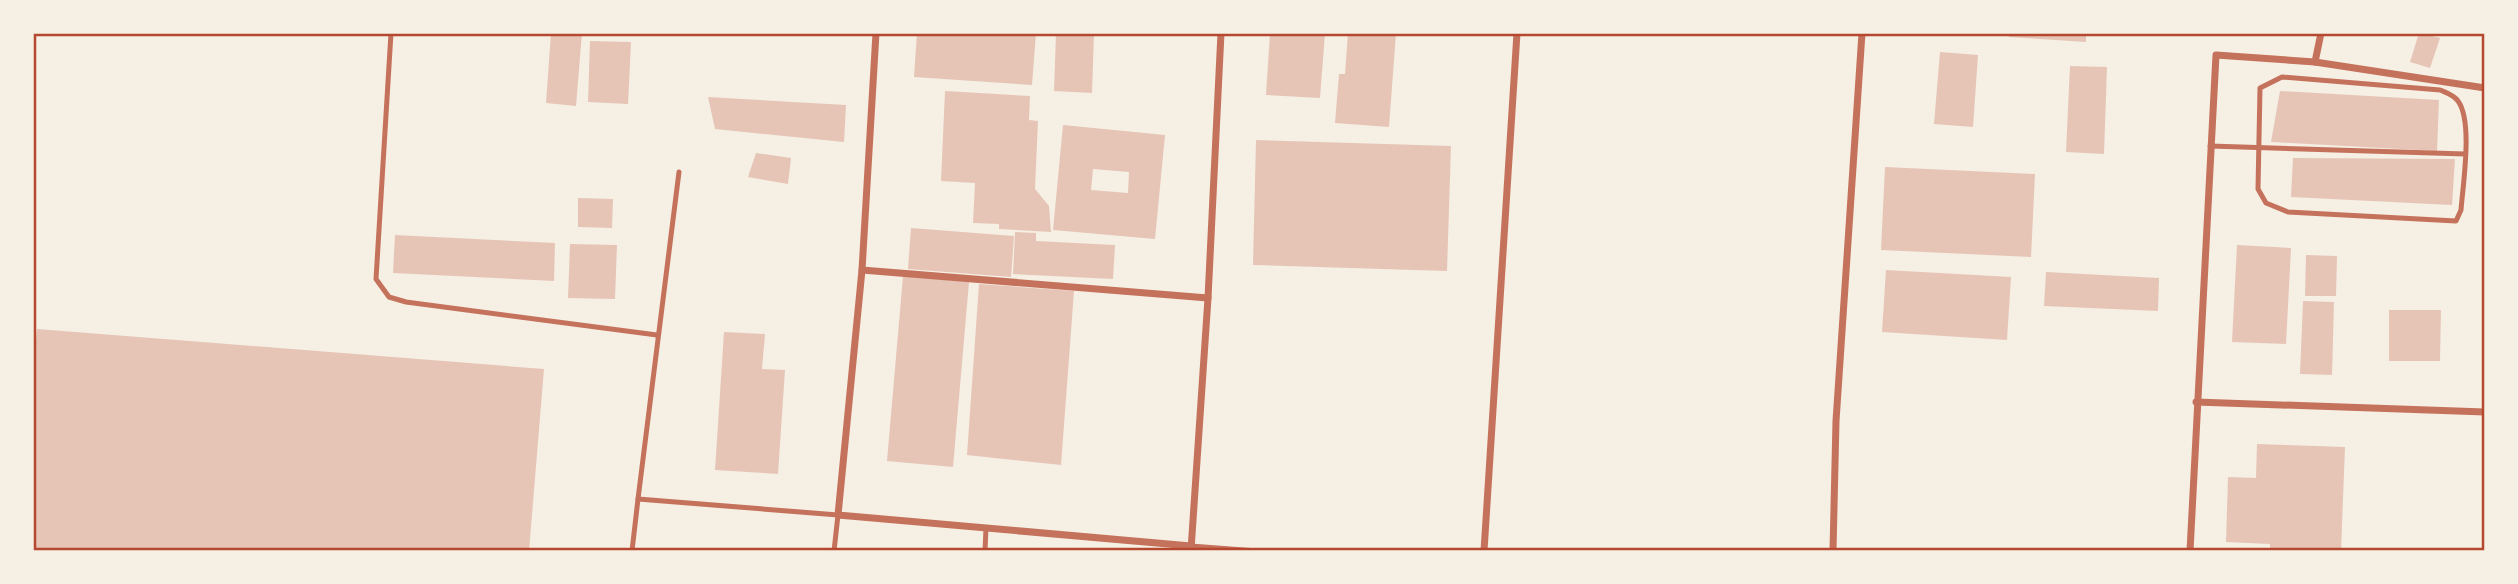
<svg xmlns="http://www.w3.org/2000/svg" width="2518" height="584" viewBox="0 0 2518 584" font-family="Manrope,sans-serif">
<rect width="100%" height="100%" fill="#f6efe4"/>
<!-- building -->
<g fill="#e6c5b7" fill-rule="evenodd">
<polygon points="551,33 582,33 576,106 546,103"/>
<polygon points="917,33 1036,33 1032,85 914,77"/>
<polygon points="1056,33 1094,33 1092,93 1054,91"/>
<polygon points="1270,33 1325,33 1320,98 1266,95"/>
<polygon points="1348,33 1396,33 1389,127 1335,123 1339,74 1345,74"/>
<polygon points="2009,33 2086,33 2086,42 2009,37"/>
<polygon points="2419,33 2440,38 2430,68 2410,62"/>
<polygon points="590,41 631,42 628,104 588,102"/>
<polygon points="1940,52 1978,55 1973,127 1934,124"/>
<polygon points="2070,66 2107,67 2104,154 2066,152"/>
<polygon points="945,91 1030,96 1029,120 1038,121 1035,189 1049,206 1051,232 999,229 999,224 973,223 975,183 941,181"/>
<polygon points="2280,91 2439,100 2437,151 2271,142"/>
<polygon points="708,97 846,105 844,142 715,129"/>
<path d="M1063 125 1165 135 1155 239 1053 230ZM1093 169 1129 172 1128 193 1091 190Z"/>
<polygon points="1256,140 1451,146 1447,271 1253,265"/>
<polygon points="756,153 791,158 788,184 748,177"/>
<polygon points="2293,158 2455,159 2452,205 2291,197"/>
<polygon points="1885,167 2035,174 2031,257 1881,250"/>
<polygon points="578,198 613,199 612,228 578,227"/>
<polygon points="911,228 1014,236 1011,277 908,269"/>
<polygon points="1015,232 1036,233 1036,241 1115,245 1113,279 1013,274"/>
<polygon points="395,235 555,243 554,281 393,273"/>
<polygon points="570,244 617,245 615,299 568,298"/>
<polygon points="2237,245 2291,248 2286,344 2232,342"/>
<polygon points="2306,255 2337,256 2336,296 2305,296"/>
<polygon points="1886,270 2011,277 2007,340 1882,332"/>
<polygon points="2046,272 2159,278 2158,311 2044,306"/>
<polygon points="903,276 969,282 953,467 887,461"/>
<polygon points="979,284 1074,291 1061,465 967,455"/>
<polygon points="2303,301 2334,302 2332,375 2300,374"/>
<polygon points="2389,310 2441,310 2440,361 2389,361"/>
<polygon points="37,329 544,369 529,551 33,551 33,374"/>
<polygon points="724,332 765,334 762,369 785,370 778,474 715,470"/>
<polygon points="2257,444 2345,447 2341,551 2270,551 2270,544 2226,542 2228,477 2256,478"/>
</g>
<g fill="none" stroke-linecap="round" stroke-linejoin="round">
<!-- service -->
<g stroke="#c5725c" stroke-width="5">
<polyline points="391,33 376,279 389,297 406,302 657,335"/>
<path d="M2282 77 2440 90C2447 93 2454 95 2458 101 2473 121 2463 184 2461 210L2456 221 2288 212 2266 203 2258 189 2260 88Z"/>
<polyline points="2210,146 2465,154"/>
<polyline points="638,499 679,172"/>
<polyline points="1191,546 1257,551"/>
<polyline points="632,551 638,499 838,515 834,551"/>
<polyline points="985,551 986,528"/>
</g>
<!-- minor -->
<g stroke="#c5725c" stroke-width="7">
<polyline points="876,33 862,270 838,515 1191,546"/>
<polyline points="2315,62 2321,33"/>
<polyline points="862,270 1208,298"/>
<polyline points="2196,402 2485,412"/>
<polyline points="1191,550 1208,298 1221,33"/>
<polyline points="1484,551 1517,33"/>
<polyline points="1833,551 1836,421 1862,33"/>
<polyline points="2190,551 2216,55 2315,62 2485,88"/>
</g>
</g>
<!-- border -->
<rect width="2518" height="584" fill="none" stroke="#f6efe4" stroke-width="70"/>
<rect x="35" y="35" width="2448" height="514" fill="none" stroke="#b5482f" stroke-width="2.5"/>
</svg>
